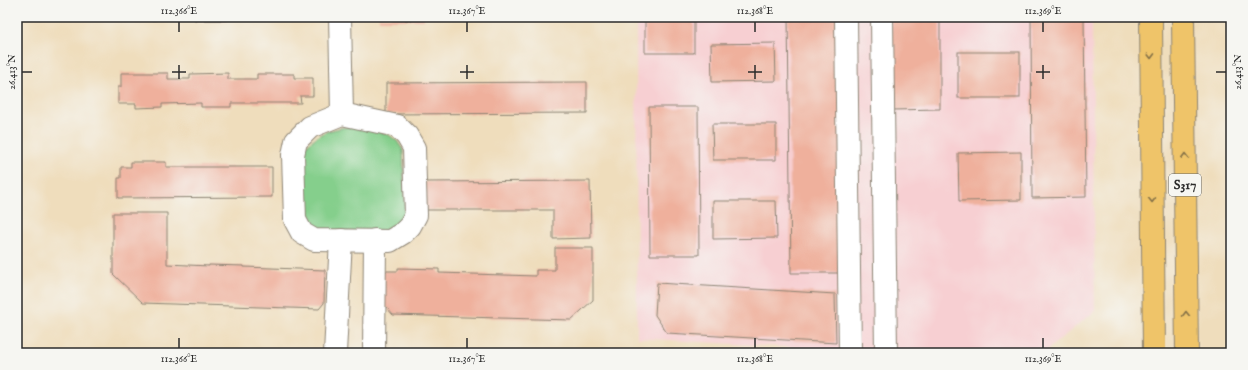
<svg xmlns="http://www.w3.org/2000/svg" width="1248" height="370" viewBox="0 0 1248 370" font-family="'IM FELL English',serif">
<rect width="100%" height="100%" fill="#f6f6f2"/>
<filter id="ink" filterUnits="userSpaceOnUse"><feTurbulence type="fractalNoise" baseFrequency=".025" numOctaves="2"/><feDisplacementMap in="SourceGraphic" scale="8" xChannelSelector="R" yChannelSelector="G"/><feConvolveMatrix kernelMatrix="1 2 1 2 8 2 1 2 1" color-interpolation-filters="sRGB"/></filter>
<filter id="wash" filterUnits="userSpaceOnUse"><feTurbulence type="fractalNoise" baseFrequency=".012" numOctaves="4" result="noise"/><feDisplacementMap in="SourceGraphic" scale="16" xChannelSelector="R" yChannelSelector="G"/><feGaussianBlur stdDeviation="0.9" result="paint"/><feColorMatrix in="noise" values="0 0 0 0 0 0 0 0 0 0 0 0 0 0 0 0 0 1.4 0 .05"/><feComposite in="paint" operator="in"/></filter>
<g filter="url(#wash)">
<rect width="100%" height="100%" fill="#efddbc"/>
<!-- built -->
<polygon fill="#f7cfd2" points="636,17 1092,17 1095,311 1043,353 883,353 637,338"/>
<!-- green -->
<path fill="#85cf8c" stroke="#587d5c" d="M346 127H367L389 135 397 141 403 150 405 203 403 221 384 234 313 229 302 215V150C319 133 323 131 346 127Z"/>
<g id="blocks">
<!-- building -->
<g fill="#efb09c">
<polygon points="130,17 156,17 156,20 130,21"/>
<rect x="195" y="17" width="31" height="3"/>
<rect x="379" y="17" width="45" height="3"/>
<rect x="645" y="17" width="49" height="36"/>
<polygon points="788,17 840,17 842,273 791,273"/>
<polygon points="891,17 940,17 940,109 892,110"/>
<polygon points="1031,17 1084,17 1086,197 1032,198"/>
<polygon points="775,43 776,81 712,82 711,44"/>
<rect x="958" y="52" width="62" height="46"/>
<polygon points="121,73 168,73 168,79 190,79 190,74 228,73 228,79 257,79 257,74 294,74 294,78 313,78 313,96 300,96 301,103 231,103 231,107 201,107 201,103 162,104 162,107 136,108 136,104 118,104 118,87 121,87"/>
<polygon points="587,82 587,113 386,114 386,83"/>
<polygon points="649,107 698,107 699,255 650,255"/>
<polygon points="712,124 776,124 776,160 713,160"/>
<polygon points="1021,152 1021,200 959,201 958,153"/>
<polygon points="131,162 166,162 166,167 272,167 272,197 118,198 118,178 121,178 121,167 131,167"/>
<polygon points="590,181 591,238 553,239 553,210 424,210 424,182"/>
<polygon points="713,201 776,201 777,238 713,239"/>
<polygon points="113,213 167,213 167,264 209,266 209,265 244,266 244,267 325,270 324,303 319,309 143,303 113,274"/>
<polygon points="555,248 593,248 593,300 571,320 393,315 381,301 382,271 398,271 398,268 439,269 439,273 536,276 536,270 555,270"/>
<polygon points="657,283 835,294 836,343 667,333 655,315"/>
</g>
</g>
</g>
<g filter="url(#ink)">
<use href="#blocks" fill-opacity="0" stroke="#8d8474" stroke-width="1"/>
<g fill="none" stroke-linecap="round" stroke-linejoin="round">
<!-- minor casing -->
<g stroke="#8d8474" stroke-width="24">
<g id="minor">
<polyline points="340,17 342,114"/>
<polyline points="846,17 850,353"/>
<polyline points="882,17 886,353"/>
<polygon points="342,114 397,126 407,136 414,148 416,215 410,226 403,233 390,241 314,240 302,233 295,220 293,155 296,141 310,127"/>
<polyline points="335,353 341,240"/>
<polyline points="374,353 375,240"/>
</g>
</g>
<!-- major casing -->
<g stroke="#8d8474" stroke-width="24">
<g id="major">
<polyline points="1151,17 1154,353"/>
<polyline points="1183,17 1187,353"/>
</g>
</g>
<!-- minor -->
<use href="#minor" stroke="#fff" stroke-width="22"/>
<!-- major -->
<use href="#major" stroke="#efc469" stroke-width="22"/>
</g>
<!-- one-way arrows -->
<defs><path id="oneway-chevron" d="M-2-3.5L2.5 0L-2 3.5" fill="none" stroke-width="1.6" stroke-linecap="round" stroke-linejoin="round"/></defs>
<g stroke="#837047">
<use href="#oneway-chevron" transform="translate(1151 56) rotate(89)"/>
<use href="#oneway-chevron" transform="translate(1185 156) rotate(-91)"/>
<use href="#oneway-chevron" transform="translate(1152 200) rotate(89)"/>
<use href="#oneway-chevron" transform="translate(1186 314) rotate(-91)"/>
</g>
</g>
<!-- ticks -->
<path fill="none" stroke="#2b2b2b" stroke-width="1.5" d="M179 22V32M467 22V32M755 22V32M1043 22V32M179 65V79M467 65V79M755 65V79M1043 65V79M22 72H32M172 72H186M460 72H474M748 72H762M1036 72H1050M1216 72H1226M179 338V348M467 338V348M755 338V348M1043 338V348"/>
<g text-anchor="middle" dominant-baseline="central" stroke-width="3.5" stroke-linejoin="round" paint-order="stroke">
<!-- shield labels -->
<rect fill="#f6f6f2" stroke="#686867" stroke-width="1" x="1169" y="174" width="32" height="22" rx="3"/>
<g font-size="13" font-weight="bold" fill="#2b2b2b">
<text x="1185" y="185">S317</text>
</g>
</g>
<!-- margin -->
<rect width="1248" height="370" fill="none" stroke="#f6f6f2" stroke-width="44"/>
<rect x="22" y="22" width="1204" height="326" fill="none" stroke="#2b2b2b" stroke-width="1.5"/>
<g font-size="10" text-anchor="middle" fill="#2b2b2b">
<text x="179" y="14">112.366°E</text>
<text x="467" y="14">112.367°E</text>
<text x="755" y="14">112.368°E</text>
<text x="1043" y="14">112.369°E</text>
<text transform="translate(11 72) rotate(-90)" y="4">26.413°N</text>
<text transform="translate(1237 72) rotate(-90)" y="4">26.413°N</text>
<text x="179" y="362">112.366°E</text>
<text x="467" y="362">112.367°E</text>
<text x="755" y="362">112.368°E</text>
<text x="1043" y="362">112.369°E</text>
</g>
</svg>
